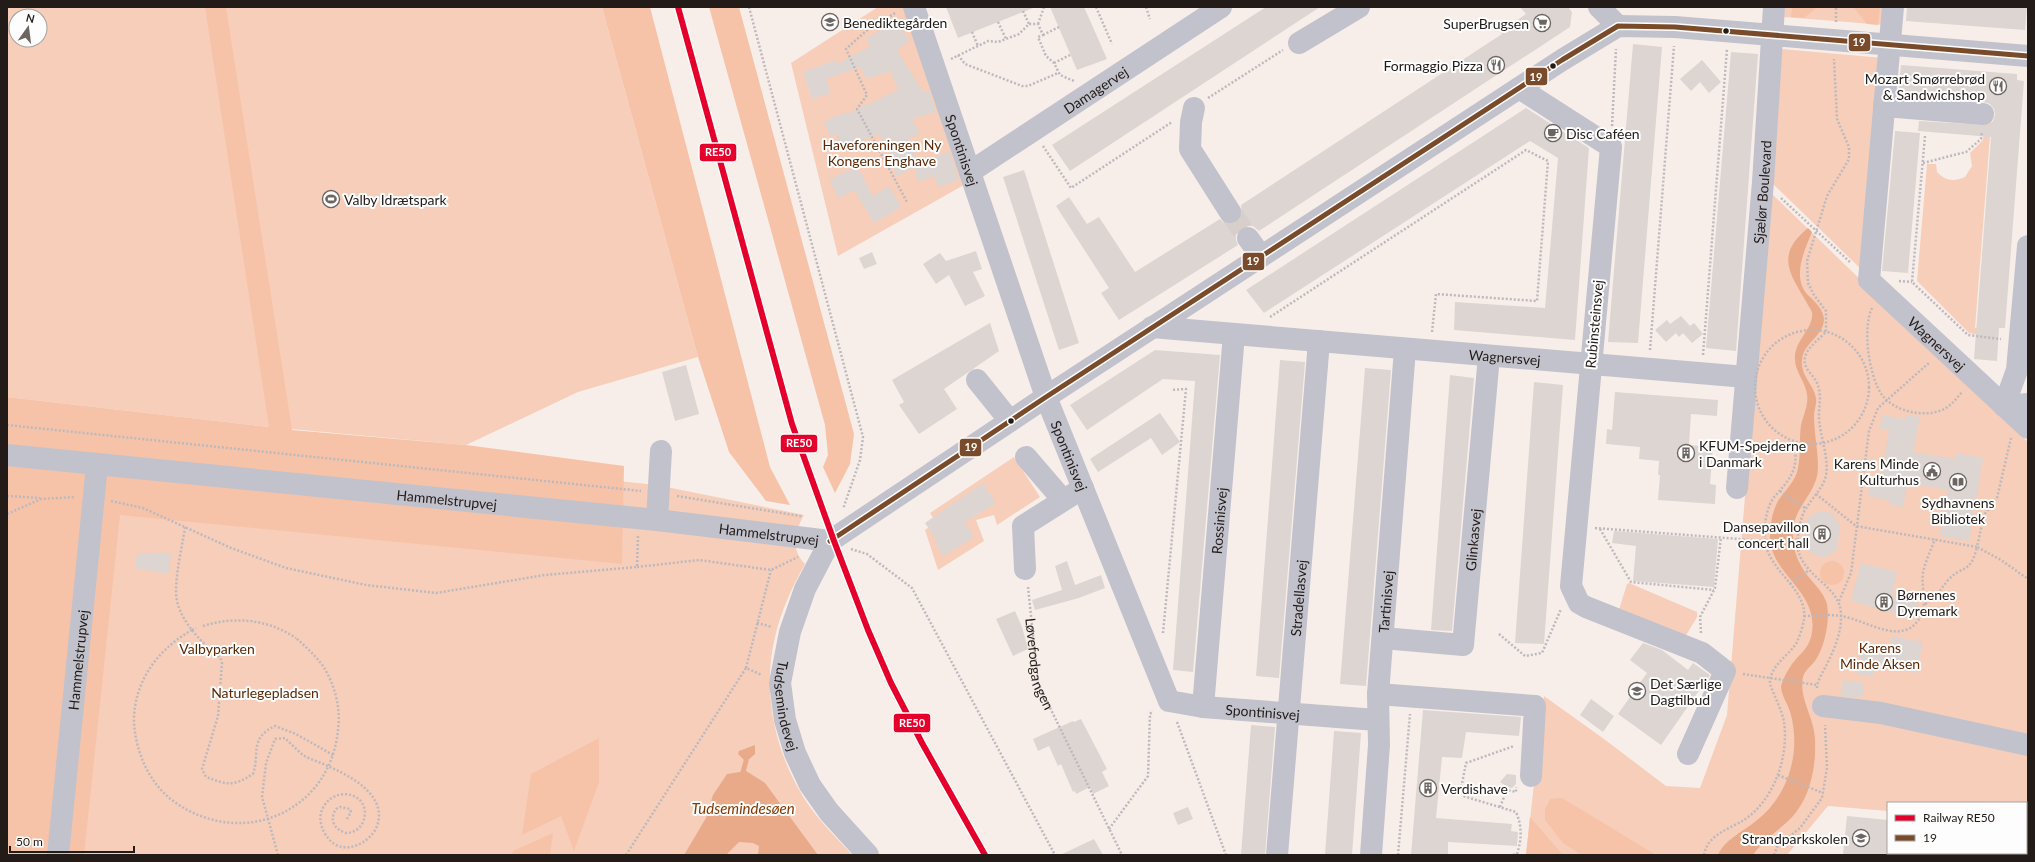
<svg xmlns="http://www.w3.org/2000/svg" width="2035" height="862" viewBox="0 0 2035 862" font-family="Lato,sans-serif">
<rect width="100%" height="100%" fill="#f8eee9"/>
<!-- green -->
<g fill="#f7ceb9" fill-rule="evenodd">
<path d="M7 7H602L698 357 578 392 466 445 269 427 7 397ZM16 16H40V40H16Z"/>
<polygon points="878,7 907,7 964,185 838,256 791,63"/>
<polygon points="1785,7 1887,7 1885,25 1784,17"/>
<polygon points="1782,49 1883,58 1864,272 1771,182"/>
<path d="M1986 110H1992L1975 328H1979V335L1969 333 1917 281 1927 164H1936L1937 172C1946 181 1953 182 1965 177L1972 166 1970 153 1983 140Z"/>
<polygon points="1770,192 2028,442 2028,823 2026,823 2026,803 1888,803 1888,811 1828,806 1787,855 1526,855 1544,696 1604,739 1666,786 1700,788 1727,715"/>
<path d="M7 418 657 485 804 515C795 531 790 549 805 564 792 587 781 611 775 637 761 694 776 759 810 807 822 824 838 839 852 855H7Z"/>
<polygon points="1014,457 1040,497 997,525 994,515 976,520 984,541 938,570 925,530 936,522 930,513"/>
<polygon points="1629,583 1697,612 1697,617 1685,637 1618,613 1627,584"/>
</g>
<!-- forest -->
<g fill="#f6c3a8">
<polygon points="205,7 226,7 292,430 466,445 624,466 622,564 120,515 84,855 7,855 7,397 269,427"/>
<polygon points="602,7 650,7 770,467 790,505 766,501 729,452 698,357"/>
<polygon points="709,7 739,7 854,434 850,464 835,493 823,467 828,455 825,425"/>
<polygon points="1792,7 1817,7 1804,18 1791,17"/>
<polygon points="1853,7 1880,7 1878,25 1867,24"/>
<circle cx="1832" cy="573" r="12"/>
<polygon points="599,738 599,782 574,851 561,816 522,835 531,774"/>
<polygon points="1562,798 1656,855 1580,854 1563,843 1545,820 1545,809 1550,799"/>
<polygon points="1530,817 1563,855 1526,855"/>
<polygon points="553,833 550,855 512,855 513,851"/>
</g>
<!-- water -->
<g fill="#e9aa8a">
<path d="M1808 228 1812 232C1804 251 1791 279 1809 296 1816 303 1823 309 1824 319 1824 336 1803 343 1802 360 1800 375 1814 385 1816 398 1817 404 1814 410 1814 416 1814 433 1818 450 1818 468 1818 492 1794 506 1793 531 1792 551 1799 566 1812 581 1818 588 1824 594 1827 604 1830 621 1825 646 1815 661 1811 666 1805 670 1803 677 1799 696 1811 713 1814 731 1818 758 1812 795 1793 816 1780 830 1764 839 1753 855H1718C1724 840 1744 831 1756 821 1788 796 1801 754 1791 715 1789 705 1781 696 1781 686 1783 679 1787 671 1792 664 1798 656 1808 649 1811 637 1822 592 1770 575 1770 537 1770 525 1772 512 1778 501 1785 490 1796 481 1798 468 1801 454 1799 439 1801 425 1804 413 1810 403 1806 390 1803 378 1794 370 1795 356 1796 339 1814 328 1812 312 1794 278 1771 258 1808 228Z"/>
<polygon points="755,745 755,754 747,761 745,761 738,754 739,751"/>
<polygon points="746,771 765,783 818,855 758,855 759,846 753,843 739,842 726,855 684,855 706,818 713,795 727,774"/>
</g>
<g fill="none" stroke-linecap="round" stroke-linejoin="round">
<!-- stream -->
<polyline stroke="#e9aa8a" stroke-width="5" points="743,772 746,761"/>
</g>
<!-- building -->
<g fill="#ddd5d1">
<polygon points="946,7 1033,7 1033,8 958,38"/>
<polygon points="1050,7 1084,7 1107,59 1077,70"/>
<polygon points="1266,7 1320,7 1070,171 1052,145"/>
<polygon points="1520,7 1568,7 1572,12 1570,27 1259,231 1253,226 1247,226 1241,228 1236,233 1236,240 1238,245 1119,320 1101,293 1109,288 1056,206 1069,197 1087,224 1099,217 1135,272 1220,219 1224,223 1230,224 1237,222 1241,218 1242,212 1241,205 1502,34 1500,32 1526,14"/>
<polygon points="1907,7 2027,7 2025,30 1906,21"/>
<polygon points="892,25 895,29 900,26 909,41 897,50 923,92 929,90 936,112 912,119 920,133 908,140 919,162 950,151 959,180 938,187 934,176 918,182 914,167 897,176 889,161 893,159 879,134 842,149 836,134 830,136 824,121 846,112 847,114 898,90 891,71 867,79 860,67 826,79 831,93 812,99 803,72 836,60 838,64 870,46 866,38"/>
<polygon points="1633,44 1662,47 1638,343 1608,342"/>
<polygon points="1731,52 1758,54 1736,351 1706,348"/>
<polygon points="1702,60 1721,82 1709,93 1700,82 1691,91 1680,79"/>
<polygon points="1901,65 2017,74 2017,80 2024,81 2005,328 1999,328 1997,361 1974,359 1991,137 1918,131 1919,121 1988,125 1993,121 1995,115 1994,109 1990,104 1984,102 1898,94"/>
<polygon points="1526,108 1589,148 1575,340 1454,330 1455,302 1545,308 1558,158 1530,141 1264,313 1246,290"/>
<polygon points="1895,131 1920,133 1908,273 1882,271"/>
<polygon points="857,166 873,196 889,186 901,207 874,223 854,190 839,198 829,180"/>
<polygon points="1024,170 1079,343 1059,350 1003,177"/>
<polygon points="976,251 982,269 973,272 985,296 965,306 949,275 936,284 923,264 940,253 946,261"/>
<polygon points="872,252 877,264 864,269 859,258"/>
<polygon points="1681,316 1690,326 1694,323 1703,334 1692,343 1683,333 1679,337 1676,333 1666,342 1655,330 1667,320 1670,324"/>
<polygon points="990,323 999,351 944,389 957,409 919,434 899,405 904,402 892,380"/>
<polygon points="1155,350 1220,355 1193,672 1173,670 1195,381 1163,379 1087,430 1070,405"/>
<polygon points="1280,360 1305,362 1279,678 1256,676"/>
<polygon points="686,365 699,414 675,421 662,372"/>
<polygon points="1365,368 1391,370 1366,686 1340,684"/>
<polygon points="1450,375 1474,378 1452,631 1431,630"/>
<polygon points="1534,382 1563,385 1544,644 1515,643"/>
<polygon points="1615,392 1718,400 1717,416 1691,414 1689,445 1713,447 1710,484 1716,485 1715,504 1658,500 1660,475 1658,475 1659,461 1639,459 1640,447 1606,444 1607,429 1612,430"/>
<polygon points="1160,413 1180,442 1162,455 1151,438 1098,472 1090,459"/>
<polygon points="1882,415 1905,419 1906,415 1920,417 1913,452 1955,459 1956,453 1983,458 1969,541 1940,536 1948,490 1908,483 1903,507 1890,505 1891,501 1868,496 1870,483 1880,485 1889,430 1880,429"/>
<polygon points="983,483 996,503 965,522 974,537 943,556 935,542 937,541 925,523"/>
<polygon points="1819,511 1832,513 1840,526 1837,549 1824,558 1810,553 1804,542 1807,519"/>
<polygon points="1614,531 1718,539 1714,587 1633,581 1636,546 1612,543"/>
<polygon points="157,552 171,554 168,574 135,568 137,553 156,554"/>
<polygon points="1067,561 1075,585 1101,575 1105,588 1079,598 1035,610 1032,600 1062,590 1055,566"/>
<polygon points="1861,563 1897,572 1892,596 1918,603 1914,618 1851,601"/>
<polygon points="1015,611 1022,627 1028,649 1013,656 996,619"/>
<polygon points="1892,636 1922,642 1918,673 1874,668 1873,677 1857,675 1862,641 1891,645"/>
<polygon points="1643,643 1662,650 1688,670 1693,663 1710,675 1661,745 1618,714 1647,673 1630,660"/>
<polygon points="1843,680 1864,683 1862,698 1840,696"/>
<polygon points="1591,699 1614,716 1603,732 1580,715"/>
<polygon points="1423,710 1521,717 1519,736 1466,732 1462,758 1442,757 1436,818 1512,824 1511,831 1518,832 1517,846 1448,842 1448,855 1411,855"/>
<polygon points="1081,719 1107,769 1102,772 1109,786 1093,794 1090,787 1076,794 1075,791 1073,792 1061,764 1058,766 1049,746 1038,751 1033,739 1073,721 1074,722"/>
<polygon points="1251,725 1275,727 1265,855 1241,855"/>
<polygon points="1334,731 1361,733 1352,855 1325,855"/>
<polygon points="1507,774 1516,775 1516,784 1512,788 1507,787 1500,782"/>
<polygon points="1188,807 1193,819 1178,825 1173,813"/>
<polygon points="1847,816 1888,820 1887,855 1843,855"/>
<polygon points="1094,839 1103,855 1060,855"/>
</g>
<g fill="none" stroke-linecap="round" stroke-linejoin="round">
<!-- minor-tunnel -->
<polyline stroke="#d8ceca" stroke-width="22" stroke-dasharray="22 11" stroke-linecap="butt" points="1230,212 1248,238"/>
<!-- path -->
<g stroke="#bcb9be" stroke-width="2.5" stroke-dasharray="2 2" stroke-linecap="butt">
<polyline points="749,7 863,437 860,460 843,509"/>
<polyline points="1096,7 1112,44"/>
<polyline points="1146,7 1150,19"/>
<polyline points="1023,11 1029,24"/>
<polyline points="895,13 866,31 846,49 867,95 857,109 907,202"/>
<polyline points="998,22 1006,39"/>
<polyline points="1836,22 1836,7"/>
<polyline points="1038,24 1044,7"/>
<polyline points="972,32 978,46"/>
<polyline points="1043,35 1059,27"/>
<polyline points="958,55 965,64 1022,86 1028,86 1058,73"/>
<polyline points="951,59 988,41 998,42 1019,34 1029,24 1038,24 1043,35 1038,37 1046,56 1054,63 1060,75 1074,81"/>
<polyline points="1054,63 1070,55"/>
<polyline points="1208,98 1283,50"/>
<polyline points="1612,126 1616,49"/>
<polyline points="1925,136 1912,282 1968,335 2001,339"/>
<polyline points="1043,146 1071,188 1172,122"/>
<polyline points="1923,163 1966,152 1981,139 1982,132"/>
<polyline points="1781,198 1851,263"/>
<polyline points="1899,281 1912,282"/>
<path d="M1872 308C1862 329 1869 376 1882 395 1894 411 1923 418 1942 410 1950 407 1956 399 1962 392"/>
<polyline points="1270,317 1526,150 1548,161 1537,301 1436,294 1432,332"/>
<polyline points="1650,350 1674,46"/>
<polyline points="1703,355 1727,49"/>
<polyline points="7,425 641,491"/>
<polyline points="1780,491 1805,508"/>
<polyline points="1816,494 1856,526 1977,547 1984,515 1997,498 2011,438"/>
<polyline points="7,496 40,498"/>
<polyline points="677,496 800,516 802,518"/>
<polyline points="111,501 143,508 231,548 286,568 366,585 436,593 545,575 637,567 638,536"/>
<polyline points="7,514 41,499 75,497"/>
<path d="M185 527C182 548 176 571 176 592 176 617 201 643 220 657L222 663 218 716 202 769 206 777C228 785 232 787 253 774 260 754 249 738 275 726L296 734 333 755"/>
<polyline points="1595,528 1765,541 1797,540"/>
<polyline points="1600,529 1631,582 1714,590"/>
<polyline points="851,549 867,554 912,588 1055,855"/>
<polyline points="637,567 699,560 771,570 798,557"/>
<polyline points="1790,584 1809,570"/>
<path id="s1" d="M1028 587 1038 683 1122 855"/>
<polyline points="1839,601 1851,573 1869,431 1878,408 1930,362"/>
<path d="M1925 604C1936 598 1940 590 1948 580 1963 564 1970 575 1977 547L2001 560 2028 579"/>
<path d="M1804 616C1816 616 1829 614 1841 616 1867 620 1907 650 1922 613 1927 599 1921 587 1923 573 1925 562 1931 550 1935 539"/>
<polyline points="757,623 772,627"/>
<path d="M203 626C235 616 267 619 296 638"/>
<polyline points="192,630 196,628"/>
<polyline points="1163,633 1186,389 1171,390"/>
<polyline points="1701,633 1700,617 1715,588 1721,537"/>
<polyline points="1499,634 1525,656 1542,653 1561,609"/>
<polyline points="746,668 771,570"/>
<polyline points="1743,674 1817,685"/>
<path d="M1817 688C1817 681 1823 672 1826 666 1834 650 1842 632 1841 614 1840 587 1806 577 1799 553 1795 543 1800 515 1807 507 1813 497 1821 490 1825 479 1831 461 1819 435 1819 416 1819 405 1822 394 1817 383 1813 374 1802 368 1805 357 1807 348 1820 338 1826 332V311L1814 295 1808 283 1807 261 1827 196 1849 159V147L1837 119 1834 59"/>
<polyline points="1177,722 1226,855"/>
<polyline points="1778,775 1823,793"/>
<polyline points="1500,807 1507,790 1516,792 1516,787"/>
<polyline points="1109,829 1148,776 1150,714 1153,711"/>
<path d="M278 855 262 797 266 763 275 739 285 738C291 744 297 750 303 755 311 760 320 762 328 766 350 776 388 795 377 826 370 844 342 857 328 838 322 831 318 819 322 810 333 783 374 793 363 822 360 829 353 833 346 833 334 829 329 820 336 809L340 807 350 809 351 812 347 819"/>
<polyline points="626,855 746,668 762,675"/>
<polyline points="1398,855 1410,714"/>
<path d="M1513 855 1517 854C1522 839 1522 826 1516 812L1463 796 1461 789 1466 763 1514 746"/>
<path d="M1704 855C1707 835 1729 829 1744 820 1774 800 1789 757 1784 722 1782 710 1774 696 1770 684 1769 666 1789 656 1797 642 1800 635 1803 626 1804 619 1808 588 1767 571 1765 539 1764 525 1766 507 1775 496 1782 488 1789 481 1793 471 1797 462 1795 451 1795 441"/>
<polyline points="1774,855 1777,847 1800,828 1822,798 1827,768 1825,725"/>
</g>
<!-- minor -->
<g stroke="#c2c2cc" stroke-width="22">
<path id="s2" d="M914 7 1046 397 1169 701 1203 707 1377 720"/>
<polyline points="1599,7 1618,26"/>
<path id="s3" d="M1893 7 1869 280 2028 428"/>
<polyline points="1299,43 1359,7"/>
<polyline points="1519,88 1611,147 1571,586 1579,603 1586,607 1702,653 1725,671 1688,754"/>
<polyline points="1884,106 1983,114"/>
<polyline points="1194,108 1191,122 1190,149 1230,212"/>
<path id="s4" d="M970 172 1221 7"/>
<polyline points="1248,238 1261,256"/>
<polyline points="2028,246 2017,370 2004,406 2028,404"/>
<path id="s5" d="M1152 327 1746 377"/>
<polyline points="977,380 1010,421"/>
<path id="s6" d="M7 455 657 520 830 541 1046 397 1562 60 1618 26 1675 27 2028 56"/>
<polyline points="1026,457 1063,500"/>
<path id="s7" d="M1737 488 1763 182 1774 7"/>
<polyline points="657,520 661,451"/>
<path id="s8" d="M830 541 805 589 790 632 780 683 785 720 795 753 810 785 829 812 868 855"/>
<polyline points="1025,569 1023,526 1083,488"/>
<path id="s9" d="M1383 638 1463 645 1489 356"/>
<polyline points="1378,694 1535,706 1531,776"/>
<polyline points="1823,706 1881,713 2028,745"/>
<path id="s10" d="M1203 707 1234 334"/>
<path id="s11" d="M58 855 97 465"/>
<path id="s12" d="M1277 855 1319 341"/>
<path id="s13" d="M1371 855 1379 745 1378 694 1405 349"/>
<polyline points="1974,855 1975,853"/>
<polyline points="2004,855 2004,853"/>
</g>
<!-- path-bridge -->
<g stroke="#bcb9be" stroke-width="2.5" stroke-dasharray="2 2" stroke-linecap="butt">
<circle cx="1812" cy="387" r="57"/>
<path d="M192 630C158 649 133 682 134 723 136 754 150 785 176 803 243 849 330 812 338 730 341 708 335 685 323 666 315 655 306 647 296 638"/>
</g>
<!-- bus-1 casing -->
<g stroke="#fdfdfd" stroke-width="8">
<polyline id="bus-1" points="830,541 1046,397 1562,60 1618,26 1675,27 2028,56"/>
</g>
<!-- bus-1 -->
<use href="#bus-1" stroke="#7a4b2a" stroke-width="5"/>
<!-- rail-1 casing -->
<g stroke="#fdfdfd" stroke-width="9">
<polyline id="rail-1" points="678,7 792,424 834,541 868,630 891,683 922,743 985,855"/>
</g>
<!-- rail-1 -->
<use href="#rail-1" stroke="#e4002b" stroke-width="6"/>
</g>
<!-- icons -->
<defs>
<g id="school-ring" transform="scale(0.9)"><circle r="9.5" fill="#fdfdfd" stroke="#6d6561" stroke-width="1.5"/><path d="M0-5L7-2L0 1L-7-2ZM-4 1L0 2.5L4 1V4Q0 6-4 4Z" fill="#6d6561"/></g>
<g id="supermarket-ring" transform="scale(0.9)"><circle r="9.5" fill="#fdfdfd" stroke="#6d6561" stroke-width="1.5"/><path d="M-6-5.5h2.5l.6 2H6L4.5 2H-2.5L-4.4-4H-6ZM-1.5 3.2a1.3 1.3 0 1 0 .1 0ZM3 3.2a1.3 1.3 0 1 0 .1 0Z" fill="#6d6561"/></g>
<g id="restaurant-ring" transform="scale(0.9)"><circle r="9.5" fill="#fdfdfd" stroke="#6d6561" stroke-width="1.5"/><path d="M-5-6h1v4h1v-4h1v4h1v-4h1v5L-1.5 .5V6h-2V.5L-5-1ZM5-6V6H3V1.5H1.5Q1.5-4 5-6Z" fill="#6d6561"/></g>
<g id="cafe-ring" transform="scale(0.9)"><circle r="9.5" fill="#fdfdfd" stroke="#6d6561" stroke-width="1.5"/><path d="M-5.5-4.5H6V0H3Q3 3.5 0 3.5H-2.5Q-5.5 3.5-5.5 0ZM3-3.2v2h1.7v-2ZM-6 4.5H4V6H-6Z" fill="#6d6561"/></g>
<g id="stadium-ring" transform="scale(0.9)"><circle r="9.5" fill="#fdfdfd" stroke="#6d6561" stroke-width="1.5"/><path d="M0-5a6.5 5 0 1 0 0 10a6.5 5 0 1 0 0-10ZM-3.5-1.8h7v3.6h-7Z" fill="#6d6561"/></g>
<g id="building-ring" transform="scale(0.9)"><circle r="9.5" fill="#fdfdfd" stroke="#6d6561" stroke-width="1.5"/><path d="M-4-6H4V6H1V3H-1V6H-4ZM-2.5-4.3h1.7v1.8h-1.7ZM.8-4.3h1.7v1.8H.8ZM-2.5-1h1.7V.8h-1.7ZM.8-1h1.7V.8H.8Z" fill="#6d6561"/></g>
<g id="civic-ring" transform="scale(0.9)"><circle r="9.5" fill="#fdfdfd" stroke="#6d6561" stroke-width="1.5"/><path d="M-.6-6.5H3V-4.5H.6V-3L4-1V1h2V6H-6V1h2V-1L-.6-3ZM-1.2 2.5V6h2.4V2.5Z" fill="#6d6561"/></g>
<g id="library-ring" transform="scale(0.9)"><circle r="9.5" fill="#fdfdfd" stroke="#6d6561" stroke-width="1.5"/><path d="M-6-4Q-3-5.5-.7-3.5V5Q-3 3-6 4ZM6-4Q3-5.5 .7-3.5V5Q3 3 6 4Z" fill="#6d6561"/></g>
</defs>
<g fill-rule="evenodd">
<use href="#school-ring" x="830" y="22"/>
<use href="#supermarket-ring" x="1542" y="23"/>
<use href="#restaurant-ring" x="1496" y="65"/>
<use href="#restaurant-ring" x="1998" y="86"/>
<use href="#cafe-ring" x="1553" y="133"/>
<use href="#stadium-ring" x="331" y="199"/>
<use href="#building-ring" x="1686" y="453"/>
<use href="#civic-ring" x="1932" y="471"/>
<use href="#library-ring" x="1958" y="482"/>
<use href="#building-ring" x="1822" y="534"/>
<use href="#building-ring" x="1884" y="602"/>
<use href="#school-ring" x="1637" y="691"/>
<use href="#building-ring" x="1428" y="788"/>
<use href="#school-ring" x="1861" y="838"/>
</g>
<!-- markers -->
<g fill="#221b18" stroke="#fdfdfd" stroke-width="1.5">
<circle cx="1726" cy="31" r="3.5"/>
<circle cx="1553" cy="66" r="3.5"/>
<circle cx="1011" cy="421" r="3.5"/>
</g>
<g text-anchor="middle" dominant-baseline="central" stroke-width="4" stroke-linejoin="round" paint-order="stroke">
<!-- poi labels -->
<g font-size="14" fill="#221b18" stroke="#fdfdfd" text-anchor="start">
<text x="843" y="22">Benediktegården</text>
<text x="1529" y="23" text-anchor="end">SuperBrugsen</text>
<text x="1483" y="65" text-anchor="end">Formaggio Pizza</text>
<text x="1985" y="78" text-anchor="end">Mozart Smørrebrød<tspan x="1985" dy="16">&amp; Sandwichshop</tspan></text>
<text x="1566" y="133">Disc Caféen</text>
<text x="344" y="199">Valby Idrætspark</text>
<text x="1699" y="445">KFUM-Spejderne<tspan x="1699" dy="16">i Danmark</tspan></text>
<text x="1919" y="463" text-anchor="end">Karens Minde<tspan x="1919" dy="16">Kulturhus</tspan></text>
<text x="1958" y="502" text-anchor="middle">Sydhavnens<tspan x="1958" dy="16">Bibliotek</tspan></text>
<text x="1809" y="526" text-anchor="end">Dansepavillon<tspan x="1809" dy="16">concert hall</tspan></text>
<text x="1897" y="594">Børnenes<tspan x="1897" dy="16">Dyremark</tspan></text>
<text x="1650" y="683">Det Særlige<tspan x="1650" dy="16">Dagtilbud</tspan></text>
<text x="1441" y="788">Verdishave</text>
<text x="1848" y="838" text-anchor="end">Strandparkskolen</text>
</g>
<!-- street labels -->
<g font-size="14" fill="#221b18" stroke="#fdfdfd">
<text stroke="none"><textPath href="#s4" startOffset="150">Damagervej</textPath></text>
<text stroke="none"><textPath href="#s2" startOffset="151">Spontinisvej</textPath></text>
<text stroke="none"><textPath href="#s7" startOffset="297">Sjælør Boulevard</textPath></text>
<text transform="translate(1594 324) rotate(-85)">Rubinsteinsvej</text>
<text stroke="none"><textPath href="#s3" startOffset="367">Wagnersvej</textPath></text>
<text stroke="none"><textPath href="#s5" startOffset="354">Wagnersvej</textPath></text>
<text stroke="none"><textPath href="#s2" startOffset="475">Spontinisvej</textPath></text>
<text stroke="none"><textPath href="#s6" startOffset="442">Hammelstrupvej</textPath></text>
<text stroke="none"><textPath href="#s10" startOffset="187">Rossinisvej</textPath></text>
<text stroke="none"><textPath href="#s6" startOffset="766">Hammelstrupvej</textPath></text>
<text stroke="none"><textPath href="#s9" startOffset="186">Glinkasvej</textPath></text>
<text stroke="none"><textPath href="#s12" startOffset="258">Stradellasvej</textPath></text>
<text stroke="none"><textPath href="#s13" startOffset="254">Tartinisvej</textPath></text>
<text stroke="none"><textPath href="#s11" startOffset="196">Hammelstrupvej</textPath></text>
<text stroke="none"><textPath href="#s1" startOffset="78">Løvefodgangen</textPath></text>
<text stroke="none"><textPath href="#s8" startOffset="175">Tudsemindevej</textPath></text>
<text stroke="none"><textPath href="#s2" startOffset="834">Spontinisvej</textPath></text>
</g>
<!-- park labels -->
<g font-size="14" fill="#5e2806" stroke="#fdfdfd">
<text x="882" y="144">Haveforeningen Ny<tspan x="882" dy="16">Kongens Enghave</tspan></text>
<text x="1880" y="647">Karens<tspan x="1880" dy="16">Minde Aksen</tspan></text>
<text x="217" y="648">Valbyparken</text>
<text x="265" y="692">Naturlegepladsen</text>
</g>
<!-- water labels -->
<g font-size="15" font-style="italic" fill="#843800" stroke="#fdfdfd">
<text x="743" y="808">Tudsemindesøen</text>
</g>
</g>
<g stroke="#fdfdfd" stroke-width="1.5">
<rect x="1848" y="33" width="23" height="19" rx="4" fill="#7a4b2a"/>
<rect x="1525" y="67" width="23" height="19" rx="4" fill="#7a4b2a"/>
<rect x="699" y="143" width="38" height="19" rx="4" fill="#e4002b"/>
<rect x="1242" y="252" width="23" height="19" rx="4" fill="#7a4b2a"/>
<rect x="780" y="434" width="38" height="19" rx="4" fill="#e4002b"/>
<rect x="959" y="438" width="23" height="19" rx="4" fill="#7a4b2a"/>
<rect x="893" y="713" width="38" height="20" rx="4" fill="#e4002b"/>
</g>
<g font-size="11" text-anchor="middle" font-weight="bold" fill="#fff">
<text x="1859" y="46">19</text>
<text x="1536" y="81">19</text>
<text x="718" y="156">RE50</text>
<text x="1253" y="265">19</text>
<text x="799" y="447">RE50</text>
<text x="971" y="451">19</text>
<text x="912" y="727">RE50</text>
</g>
<!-- border -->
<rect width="2035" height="862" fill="none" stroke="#221b18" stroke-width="16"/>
<!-- legend -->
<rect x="1887" y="802" width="140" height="52" fill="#fdfdfd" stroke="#a5a3a1"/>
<rect x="1895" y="815" width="20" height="6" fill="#e4002b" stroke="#a5a3a1"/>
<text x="1923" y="822" font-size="12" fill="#221b18">Railway RE50</text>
<rect x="1895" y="835" width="20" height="6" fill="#7a4b2a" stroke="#a5a3a1"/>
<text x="1923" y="842" font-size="12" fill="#221b18">19</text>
<!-- north arrow -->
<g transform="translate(28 28) rotate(14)"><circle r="19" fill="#fdfdfd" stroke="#a5a3a1"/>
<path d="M0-3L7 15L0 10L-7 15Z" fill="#6d6561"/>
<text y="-6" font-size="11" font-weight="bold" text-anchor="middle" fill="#221b18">N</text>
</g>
<!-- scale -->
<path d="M10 846v6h124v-6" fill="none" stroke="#221b18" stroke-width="2"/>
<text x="16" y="846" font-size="12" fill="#221b18" stroke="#fdfdfd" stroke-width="3" paint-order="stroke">50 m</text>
</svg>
